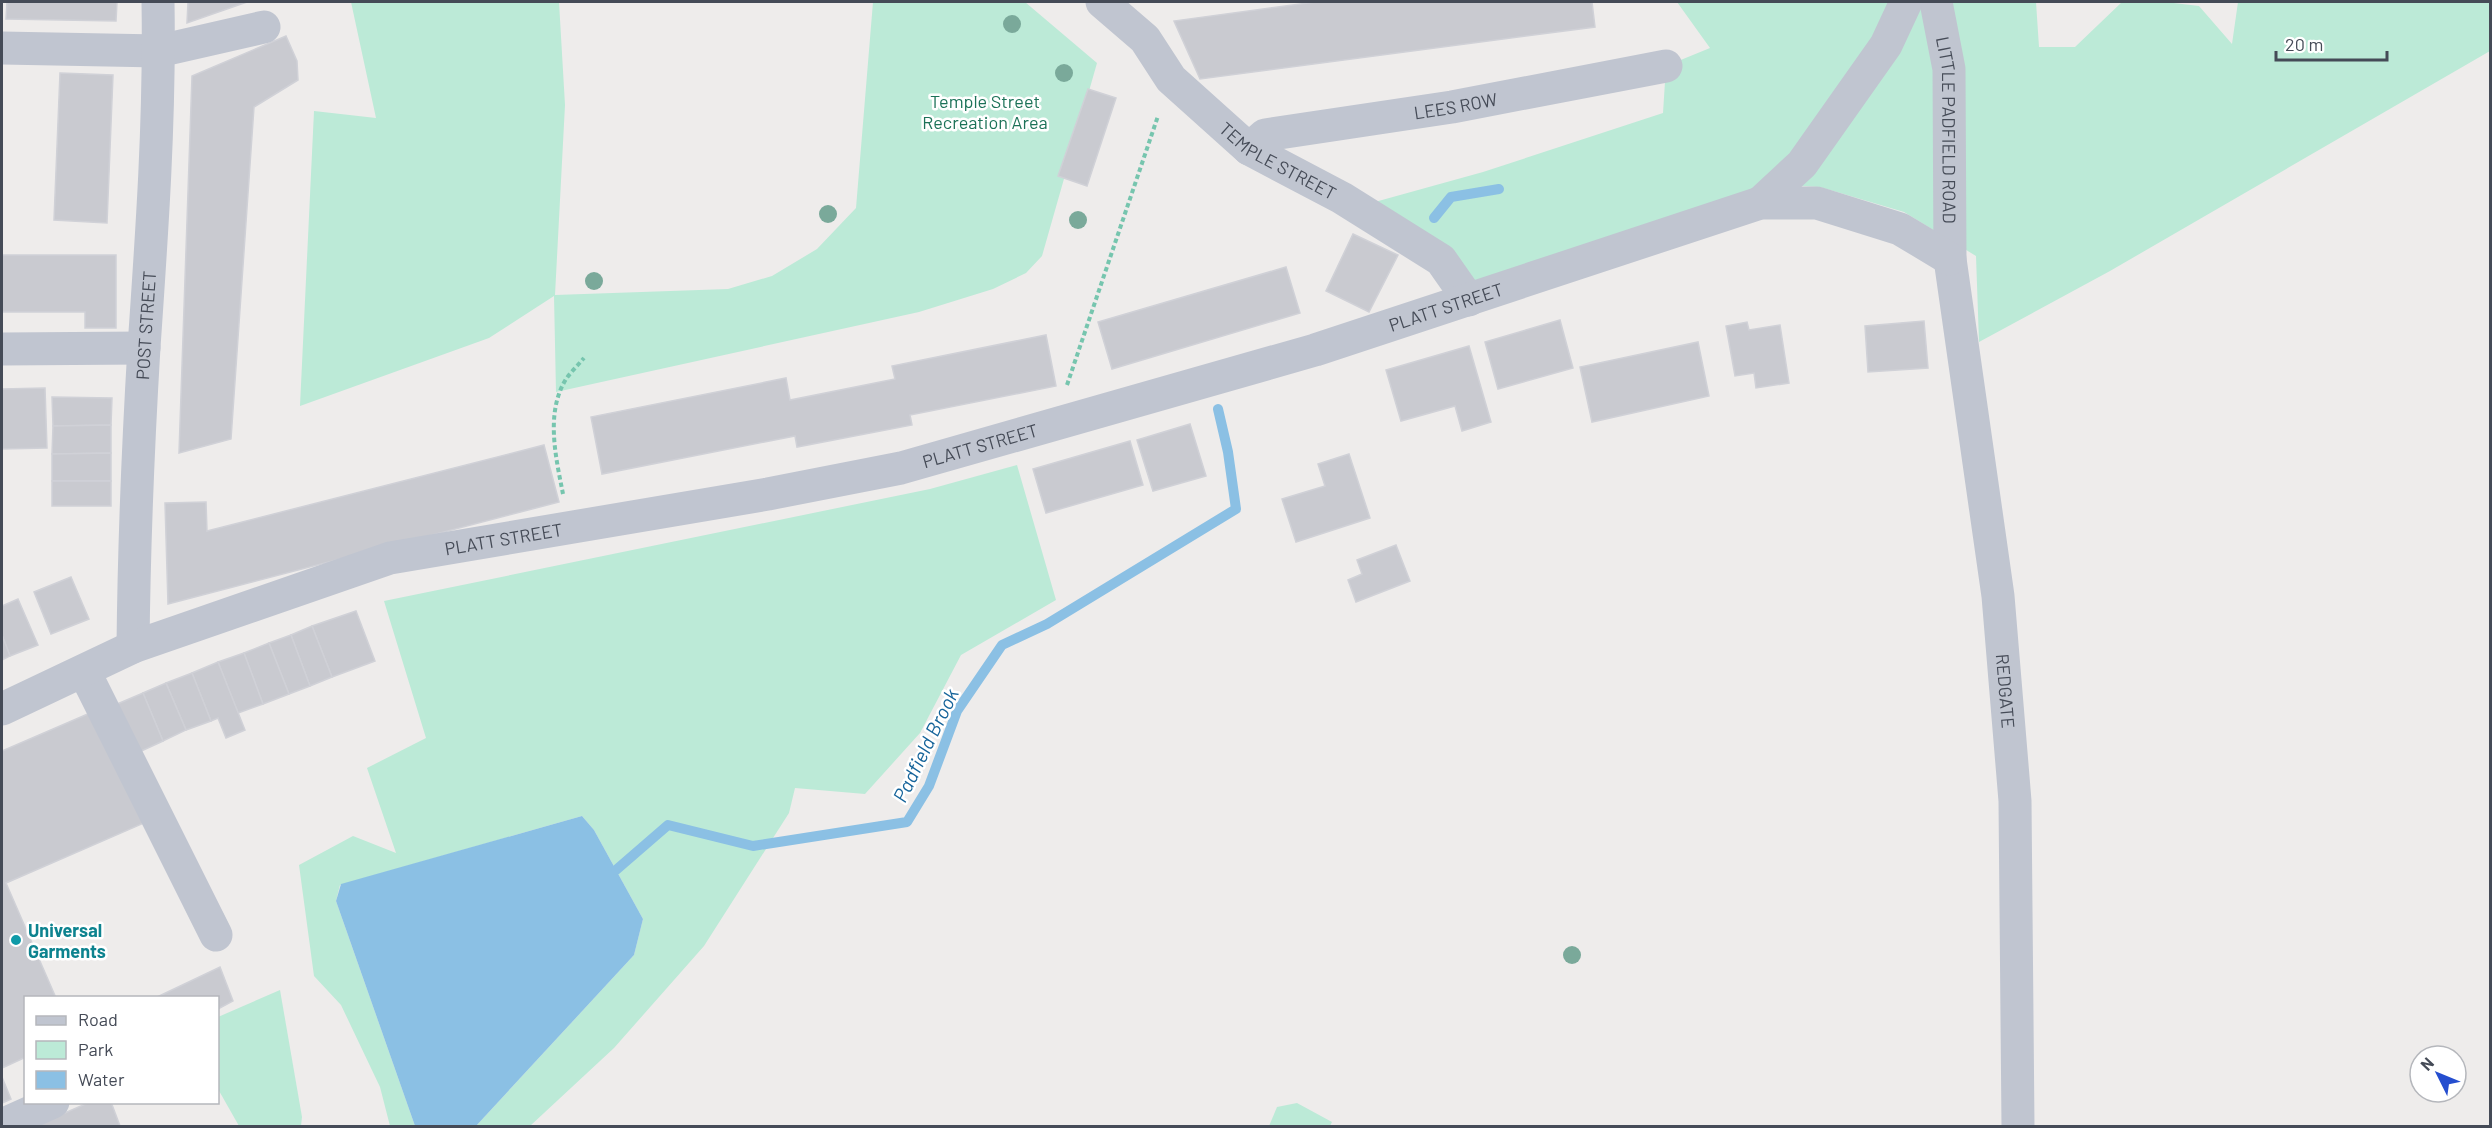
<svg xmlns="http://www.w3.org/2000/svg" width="2492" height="1128" viewBox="0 0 2492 1128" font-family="Barlow,sans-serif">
<rect width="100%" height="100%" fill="#eeeceb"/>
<!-- green -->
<g fill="#bcead7">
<polygon points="351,2 559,2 565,105 555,295 728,289 772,276 817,249 856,208 873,2 1025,2 1097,63 1042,256 1026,273 993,289 919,312 556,392 554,296 489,338 300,406 314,111 376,118"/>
<polygon points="1677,2 2036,2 2039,47 2075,47 2122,2 2165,2 2199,6 2232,44 2238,2 2490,2 2490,51 2110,271 1979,342 1976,256 1904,212 1820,187 1783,185 1475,287 1364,205 1483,172 1663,113 1666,66 1710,48"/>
<polygon points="1017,465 1056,600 961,655 920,733 865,794 795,788 789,813 704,946 614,1048 530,1126 476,1126 634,955 643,919 594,830 582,816 340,885 336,901 415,1126 390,1126 380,1087 341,1005 314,976 299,865 353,836 396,853 367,768 426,738 384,601 930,489"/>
<polygon points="280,990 302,1117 301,1126 239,1126 218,1089 218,1017"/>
<polygon points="1297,1103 1332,1122 1330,1126 1269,1126 1277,1107"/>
</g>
<!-- water -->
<polygon fill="#8bc0e4" points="582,816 594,830 643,919 634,955 476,1126 415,1126 336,901 341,884"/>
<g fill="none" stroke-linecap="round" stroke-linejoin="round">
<!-- stream -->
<g stroke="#8bc0e4" stroke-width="10">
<polyline points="1434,218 1451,197 1499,189"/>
<polyline points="616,870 668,825 753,846 907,822 929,786 957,711 1002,645 1047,624 1236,509 1228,452 1218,409"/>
</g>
</g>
<!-- building -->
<g fill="#c9cad0" stroke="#d0d1d7" stroke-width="1.5">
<polygon points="7,2 117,2 116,21 6,19"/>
<polygon points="188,2 247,2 187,23"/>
<polygon points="1315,2 1592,2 1595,27 1200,79 1174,21"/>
<polygon points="286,36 297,61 298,80 254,107 231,439 179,453 192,76"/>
<polygon points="60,73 113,75 107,223 54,220"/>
<polygon points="1088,89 1116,98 1087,186 1058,176"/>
<polygon points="1353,234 1398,255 1369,312 1326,291"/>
<polygon points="2,255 116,255 116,328 85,328 85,312 2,312"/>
<polygon points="1286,267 1300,313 1112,369 1098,322"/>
<polygon points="1560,320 1573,368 1498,389 1485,342"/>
<polygon points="1924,321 1928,368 1868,372 1865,326"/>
<polygon points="1747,322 1749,330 1780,325 1789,383 1756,388 1754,373 1735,376 1726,326"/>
<polygon points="1046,335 1056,386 910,415 912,425 797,447 795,436 602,474 591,417 786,378 790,400 895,379 892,366"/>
<polygon points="1698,342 1709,396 1592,422 1580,367"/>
<polygon points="1469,346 1491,422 1462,431 1455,406 1401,421 1386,370"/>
<polygon points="45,388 47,448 2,449 2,389"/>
<polygon points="52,397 112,398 111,425 53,426"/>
<polygon points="1190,424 1206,476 1153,491 1137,440"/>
<polygon points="111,425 111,453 52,454 53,426"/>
<polygon points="1130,441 1143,485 1046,513 1033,469"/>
<polygon points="544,445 559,502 168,604 165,503 206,502 207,531"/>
<polygon points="111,453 111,481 52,481 52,454"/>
<polygon points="1349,454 1370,518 1296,542 1282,499 1325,486 1318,464"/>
<rect x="52" y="481" width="59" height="25"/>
<polygon points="1396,545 1410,581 1356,602 1348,580 1362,574 1357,560"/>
<polygon points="71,577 89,619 51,634 34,592"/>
<polygon points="18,599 38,645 10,656 2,635 2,606"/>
<polygon points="356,611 375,661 332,677 312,626"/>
<polygon points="312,626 332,677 310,686 291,635"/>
<polygon points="2,635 10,656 2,660"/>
<polygon points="291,635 310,686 289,694 269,643"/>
<polygon points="269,643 289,694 263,704 244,653"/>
<polygon points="244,653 263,704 238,713 218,662"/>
<polygon points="218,662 245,730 226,738 218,718 211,721 192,673"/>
<polygon points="192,673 211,721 186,730 166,683"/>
<polygon points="166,683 186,730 163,741 143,693"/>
<polygon points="143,693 163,741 137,753 115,705"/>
<polygon points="90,713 144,823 6,883 56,998 26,998 26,1057 2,1068 2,751"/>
<polygon points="220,967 233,1001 218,1009 218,998 155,998"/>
<polygon points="2,1077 11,1099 2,1103"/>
<polygon points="90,1102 111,1102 120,1126 35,1126"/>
</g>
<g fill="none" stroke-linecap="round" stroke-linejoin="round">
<!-- path -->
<g stroke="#76c5ae" stroke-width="4" stroke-dasharray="4.5 3" stroke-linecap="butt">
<polyline points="1067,385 1158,116"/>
<path d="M563 494C556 458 545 413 566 379 571 372 578 365 584 358"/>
</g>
<!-- minor -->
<g stroke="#c0c5d0" stroke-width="33">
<path id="s1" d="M1102 2 1145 39 1171 79 1249 149 1342 198 1441 260 1469 300"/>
<path id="s2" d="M1936 2 1949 69 1950 259 1998 596 2015 801 2018 1126"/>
<polyline points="2,48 159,51 264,27"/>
<path id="s3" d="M1249 149 1265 135 1452 107 1666 66"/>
<polyline points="1760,203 1802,164 1886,45 1906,2"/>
<polyline points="2,349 144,348"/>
<path id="s4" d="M133 647C134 547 138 447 144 347 152 232 160 117 158 2"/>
<polyline points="84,671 216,935"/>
<path id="s5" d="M2 709 133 647 390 558 768 494 901 468 1315 350 1760 203H1817L1900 229 1950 259"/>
<polyline points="2,1125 53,1102"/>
</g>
</g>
<!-- trees -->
<g fill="#7aa99a">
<circle cx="1012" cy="24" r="9"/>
<circle cx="1064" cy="73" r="9"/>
<circle cx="828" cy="214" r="9"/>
<circle cx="1078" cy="220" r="9"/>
<circle cx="594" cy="281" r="9"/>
<circle cx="1572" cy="955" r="9"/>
</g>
<!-- markers -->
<circle fill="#0f9aa8" stroke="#fff" stroke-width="2" cx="16" cy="940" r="6"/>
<g text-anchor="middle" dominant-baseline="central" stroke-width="5" stroke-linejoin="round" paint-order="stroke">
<!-- park labels -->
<g font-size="18" fill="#1c7258" stroke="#fff">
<text x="985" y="101">Temple Street<tspan x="985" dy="21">Recreation Area</tspan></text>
</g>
<!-- street labels -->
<g font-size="18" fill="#454b57" stroke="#fff">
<text stroke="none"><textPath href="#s3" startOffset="214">LEES ROW</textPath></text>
<text stroke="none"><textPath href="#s2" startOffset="129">LITTLE PADFIELD ROAD</textPath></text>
<text stroke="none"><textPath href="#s1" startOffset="240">TEMPLE STREET</textPath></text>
<text stroke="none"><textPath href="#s5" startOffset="1504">PLATT STREET</textPath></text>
<text stroke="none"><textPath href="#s4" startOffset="322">POST STREET</textPath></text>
<text stroke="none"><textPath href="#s5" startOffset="1018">PLATT STREET</textPath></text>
<text stroke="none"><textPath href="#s5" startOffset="532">PLATT STREET</textPath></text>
<text stroke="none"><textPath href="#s2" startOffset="694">REDGATE</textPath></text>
</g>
<!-- culture labels -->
<g font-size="18" font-weight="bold" fill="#0d838f" stroke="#fff" text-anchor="start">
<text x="28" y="930">Universal<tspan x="28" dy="21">Garments</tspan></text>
</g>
<!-- water labels -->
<g font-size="20" font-style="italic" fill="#16649a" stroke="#fff">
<text transform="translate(925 745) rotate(-64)">Padfield Brook</text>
</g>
</g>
<!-- border -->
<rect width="2492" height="1128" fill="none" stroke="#454b57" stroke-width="6"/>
<!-- legend -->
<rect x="24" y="996" width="195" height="108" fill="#ffffff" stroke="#b5b7bc" stroke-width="1.5"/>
<rect x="36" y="1016" width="30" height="9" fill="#c0c5d0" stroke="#b5b7bc" stroke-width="1.5"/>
<text x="78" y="1026" font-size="18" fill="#454b57">Road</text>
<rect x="36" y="1041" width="30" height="18" fill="#bcead7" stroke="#b5b7bc" stroke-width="1.5"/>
<text x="78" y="1056" font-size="18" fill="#454b57">Park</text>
<rect x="36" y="1071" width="30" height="18" fill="#8bc0e4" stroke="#b5b7bc" stroke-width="1.5"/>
<text x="78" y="1086" font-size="18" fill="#454b57">Water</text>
<!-- north arrow -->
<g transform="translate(2438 1074) rotate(313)"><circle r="28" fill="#ffffff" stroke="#b5b7bc" stroke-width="1.5"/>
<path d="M0-4.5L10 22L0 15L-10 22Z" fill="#254ecf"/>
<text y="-9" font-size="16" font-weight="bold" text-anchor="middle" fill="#454b57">N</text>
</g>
<!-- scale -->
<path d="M2276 51v9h111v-9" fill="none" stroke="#454b57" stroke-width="3"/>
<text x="2285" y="51" font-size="18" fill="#454b57" stroke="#ffffff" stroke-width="4.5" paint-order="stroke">20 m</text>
</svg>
